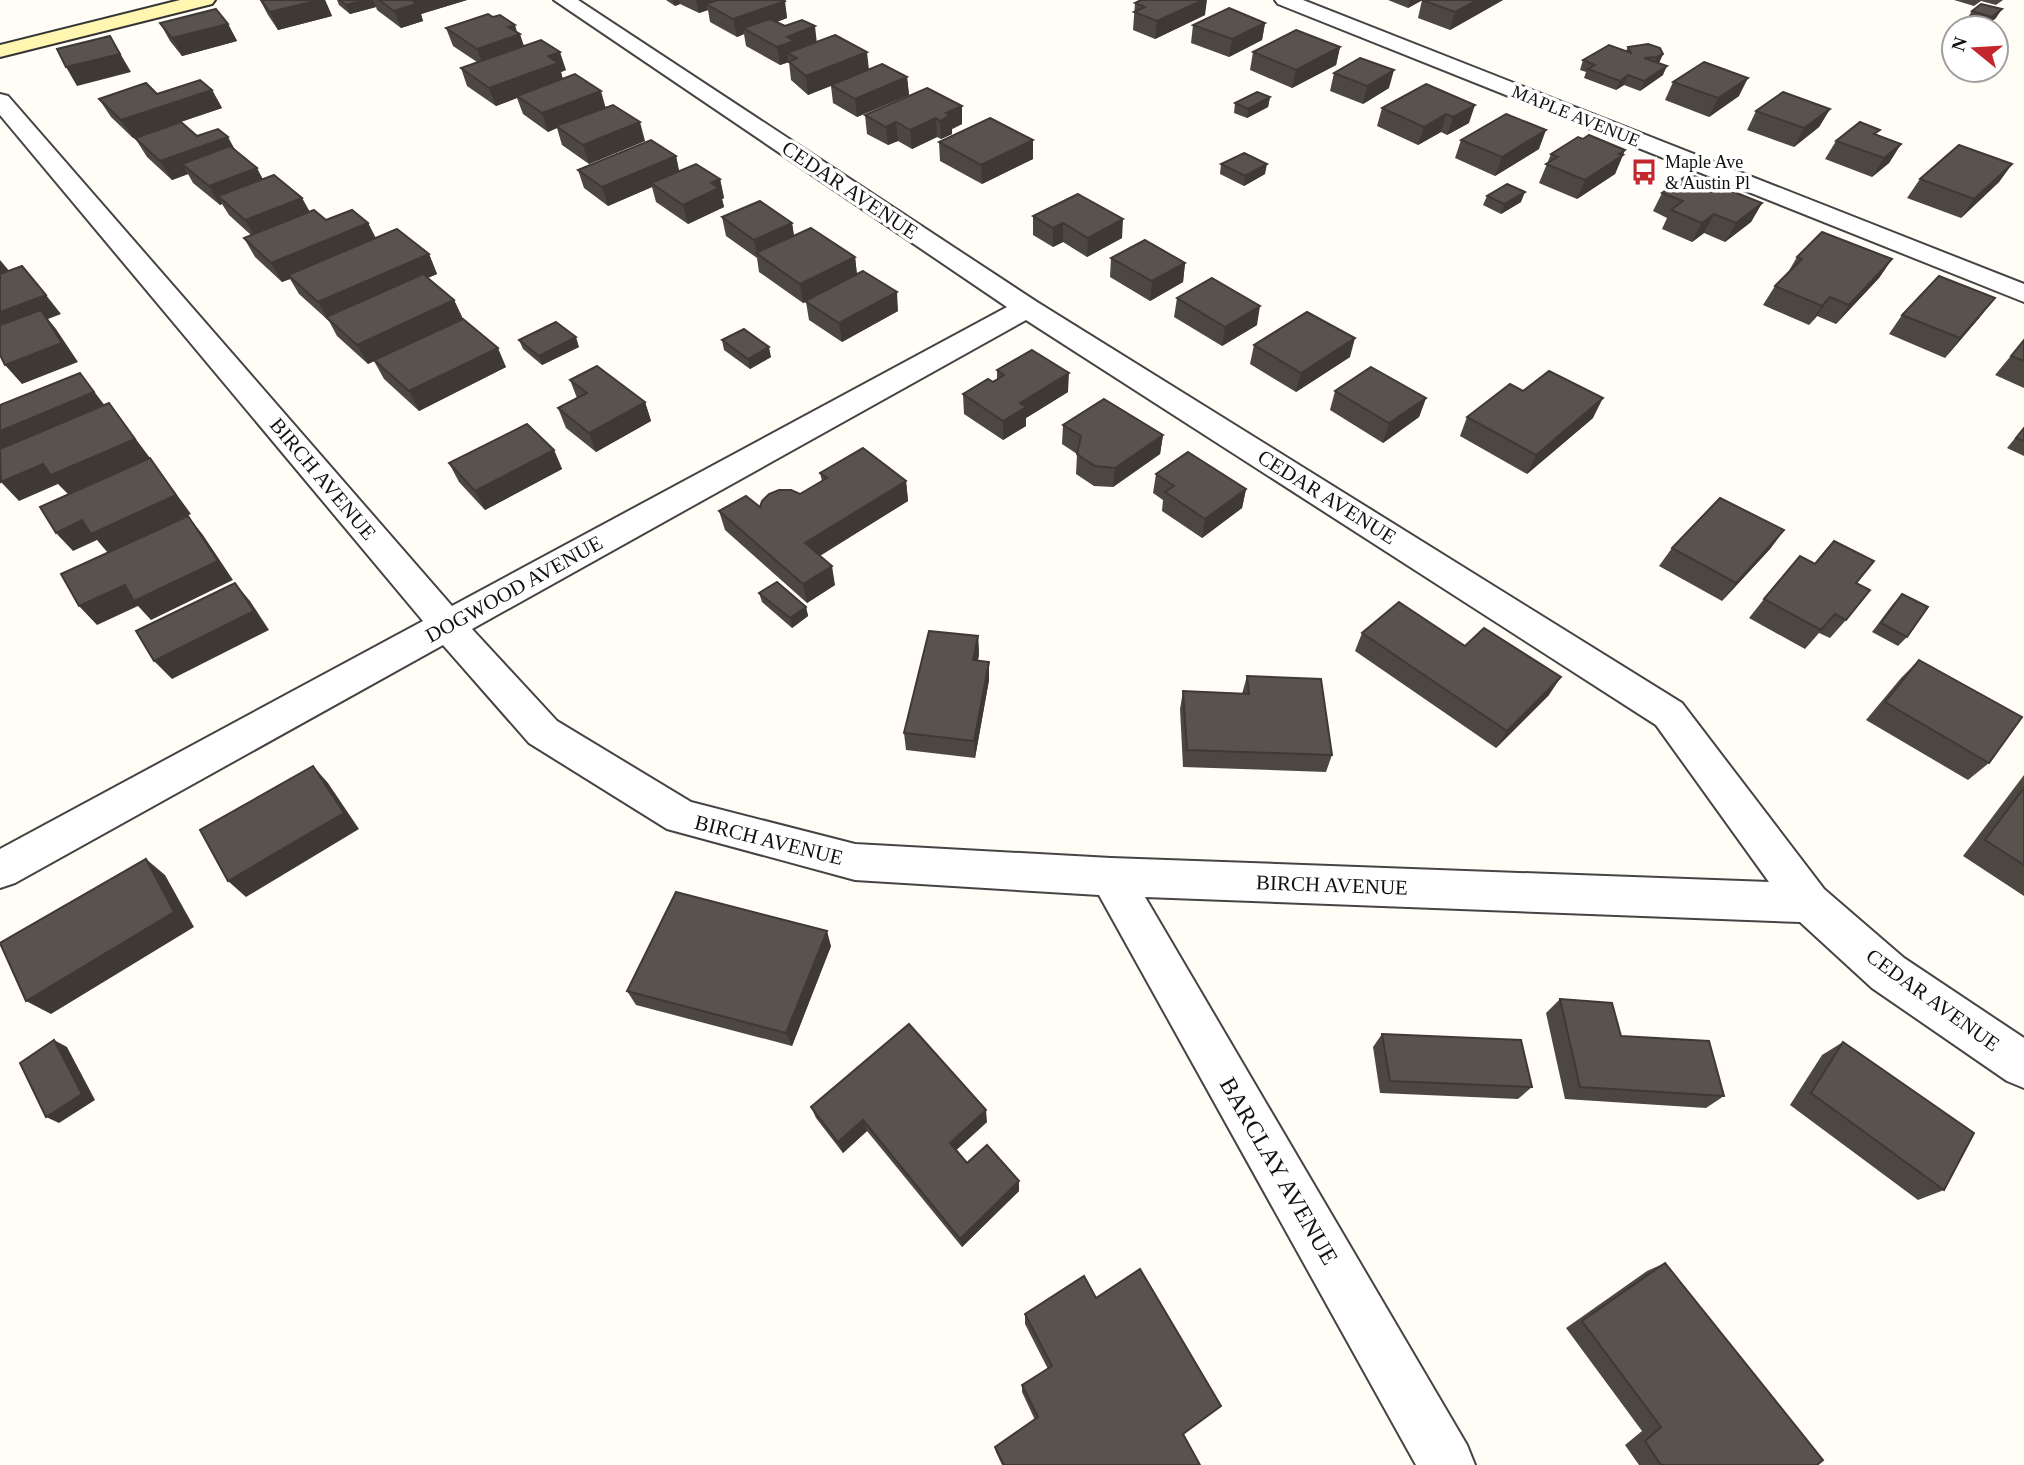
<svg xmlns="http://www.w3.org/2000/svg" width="2024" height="1465" viewBox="0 0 2024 1465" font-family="Georgia,serif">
<rect width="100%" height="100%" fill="#fffdf5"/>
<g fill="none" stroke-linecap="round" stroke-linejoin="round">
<!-- street casing -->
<g stroke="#444" stroke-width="4">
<g id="street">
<path d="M554 0H578L1037 302 1682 703 1824 889 1904 958 2024 1038V1088L2007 1081 1872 988 1800 922 1145 897 1467 1445 1475 1465H1416L1099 895 855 880 667 829 529 743 443 645 15 883 0 888V849L423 621 0 115V94L8 96 452 606 1007 307ZM1026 320 1656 725 1769 882 1111 858 855 844 691 802 557 721 472 629Z"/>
<polygon points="1275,0 1303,0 2024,284 2024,302 1278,4"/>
</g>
</g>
<!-- secondary casing -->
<g stroke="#333" stroke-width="4">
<polygon id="secondary" points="180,0 215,0 212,4 0,57 0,45"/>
</g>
<!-- street -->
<use href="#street" fill="#fff" fill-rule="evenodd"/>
<!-- secondary -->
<use href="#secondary" fill="#fff6b0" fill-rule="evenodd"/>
</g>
<!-- wall -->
<g fill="#4d4742">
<polygon points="260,0 325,0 332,16 278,30 268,15"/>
<polygon points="337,0 467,0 421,14 423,21 401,28 377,10 376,7 350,14 339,5"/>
<polygon points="666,0 784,0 787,18 777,22 869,69 907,77 909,95 857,117 833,103 831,86 808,95 791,80 789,62 780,65 746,46 744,34 737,37 710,22 708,10 699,13 680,4 675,6"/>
<polygon points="1388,0 1503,0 1450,30 1418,18 1422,0 1408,8"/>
<polygon points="1954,0 2003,0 1996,5 1981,1 1974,6"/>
<polygon points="1135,3 1205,15 1155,39 1133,30"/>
<polygon points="1972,11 1996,18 1986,26 1966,20"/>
<polygon points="160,23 228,24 237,41 182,56 170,41"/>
<polygon points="1265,23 1262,40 1229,57 1191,43 1193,25"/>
<polygon points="446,28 518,33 524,46 566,70 561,72 563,79 606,107 645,141 589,164 562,145 557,128 548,132 523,114 517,98 496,106 467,86 461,68 477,62 453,46"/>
<polygon points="1340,47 1336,65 1292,88 1250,70 1253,52"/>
<polygon points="1628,47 1663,54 1659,63 1663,75 1640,91 1624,85 1616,90 1584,78 1586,72 1580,70 1583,60 1626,51"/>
<polygon points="1334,73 1389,88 1363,104 1330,91"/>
<polygon points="1673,82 1739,96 1709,117 1665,100"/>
<polygon points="1426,84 1469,123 1447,135 1441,132 1418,145 1377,126 1382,108"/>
<polygon points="212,90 222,108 133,138 111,117 99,99"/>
<polygon points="1270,97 1268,107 1247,118 1234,113 1235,103"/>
<polygon points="962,106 962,124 952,129 952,134 941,139 937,137 912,149 898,141 888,145 867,134 865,115"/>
<polygon points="1830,109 1819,127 1794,147 1747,130 1756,111"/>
<polygon points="1876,135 1901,144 1889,163 1872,177 1825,159 1836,141"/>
<polygon points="197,136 236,151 263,179 302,198 310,212 326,220 368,223 376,238 429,254 437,274 427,278 454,300 463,319 506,367 419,411 384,379 374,361 368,364 337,336 329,321 299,294 290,279 282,282 255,257 244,238 251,235 229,215 222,204 220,205 193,183 188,174 172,180 147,157 135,138"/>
<polygon points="1583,139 1625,150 1615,174 1577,199 1539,183 1551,154"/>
<polygon points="1033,140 1033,159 982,184 940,161 939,142"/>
<polygon points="1461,140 1539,149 1495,176 1455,158"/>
<polygon points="676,156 679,171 720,179 724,198 722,199 724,207 688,224 656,202 652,187 608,206 584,188 578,170"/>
<polygon points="1221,164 1265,174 1244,186 1220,174"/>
<polygon points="2012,164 1999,182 1961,218 1907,198 1920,179"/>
<polygon points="1662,193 1762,203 1751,222 1725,242 1704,233 1692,242 1662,229 1667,218 1653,211"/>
<polygon points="1078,194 1122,238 1087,257 1063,242 1053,247 1033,235 1033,216"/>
<polygon points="1487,196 1521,202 1501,214 1483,205"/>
<polygon points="722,217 792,223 794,236 855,257 857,274 898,311 842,342 809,320 806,302 803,303 759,272 757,258 726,236"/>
<polygon points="1797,257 1892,259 1879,278 1836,324 1817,316 1809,325 1763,305 1775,286 1787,274"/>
<polygon points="1111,258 1185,263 1183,282 1150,301 1110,277"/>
<polygon points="1177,298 1257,325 1222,346 1174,317"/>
<polygon points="1902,315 1980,317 1945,358 1889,334"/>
<polygon points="519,340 579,347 542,365 523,349"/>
<polygon points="722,340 771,357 750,369 724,350"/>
<polygon points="2024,340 2024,388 1995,375"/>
<polygon points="1254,345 1350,357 1296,392 1250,364"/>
<polygon points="997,370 1068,392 1026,418 1026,426 1003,440 964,414 963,394 997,379"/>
<polygon points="570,380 645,402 651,421 596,452 566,428 558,408 577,398"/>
<polygon points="1335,391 1426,398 1419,417 1383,443 1330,410"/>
<polygon points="1523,391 1593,418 1527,474 1460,436 1467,417"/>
<polygon points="1063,425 1163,435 1160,454 1113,487 1094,486 1076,474 1077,454 1062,444"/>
<polygon points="2024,427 2024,456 2007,448"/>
<polygon points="554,450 562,469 485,510 459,482 449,463"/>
<polygon points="820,473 906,481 908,501 820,556 835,585 807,603 725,530 719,511 760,507 800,494 822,481"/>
<polygon points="1156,474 1246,489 1242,508 1202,538 1162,511 1163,500 1153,493"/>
<polygon points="1784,530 1770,549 1722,601 1659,566 1672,548"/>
<polygon points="1856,583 1846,620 1830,638 1819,633 1805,649 1749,618 1764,599"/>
<polygon points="759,593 806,607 808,616 792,628 762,602"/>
<polygon points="1902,594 1907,637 1898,646 1872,632 1893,604"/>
<polygon points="1362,633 1465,646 1549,695 1496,748 1355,651"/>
<polygon points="978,636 979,654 978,661 989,662 989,680 975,758 906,750 904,733"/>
<polygon points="1919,660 1989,763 1968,780 1866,720 1901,678"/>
<polygon points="1247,676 1332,755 1326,772 1183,767 1180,709 1183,691 1242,694"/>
<polygon points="2024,775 2024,896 1963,856"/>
<polygon points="831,946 792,1046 636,1005 627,991"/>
<polygon points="1560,999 1621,1036 1724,1096 1706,1108 1565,1099 1546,1013"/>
<polygon points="1382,1034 1532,1087 1518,1099 1380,1093 1373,1047"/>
<polygon points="1843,1042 1944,1190 1918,1200 1790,1105 1822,1055"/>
<polygon points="811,1107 987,1122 956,1150 967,1163 1019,1181 1019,1191 962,1247 867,1131 843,1153 816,1118"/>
<polygon points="1665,1263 1817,1465 1639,1465 1625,1445 1642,1431 1566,1328 1647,1271"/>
<polygon points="1096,1298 1183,1434 1200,1465 1002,1465 996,1452 995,1447 1035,1420 1022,1392 1022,1385 1048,1369 1025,1324 1025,1314"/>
</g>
<!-- shaded-wall -->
<g fill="#3f3936">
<polygon points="319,0 325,0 332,16 278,30 270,12"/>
<polygon points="365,0 373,0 376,7 350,14 346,5"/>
<polygon points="410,0 467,0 421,14 423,21 401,28 394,11"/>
<polygon points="673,0 679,0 680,4 675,6"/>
<polygon points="696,0 732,0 706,4 708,10 699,13"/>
<polygon points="1203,0 1207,0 1205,15 1155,39 1157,21"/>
<polygon points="1410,0 1423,0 1408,8"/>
<polygon points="1477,0 1503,0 1450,30 1455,12"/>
<polygon points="785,1 787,18 750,32 743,28 744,34 737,37 733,19"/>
<polygon points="2002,9 1996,18 1986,26 1992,17"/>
<polygon points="1265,23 1262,40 1229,57 1232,39"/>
<polygon points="228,24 237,41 182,56 172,38"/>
<polygon points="515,25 518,35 520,34 526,52 484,67 477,49 508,27"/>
<polygon points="815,26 817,44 787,53 789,62 780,65 777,47 787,37"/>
<polygon points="110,36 131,72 77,86 66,67"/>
<polygon points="1340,47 1336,65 1292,88 1296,70"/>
<polygon points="560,52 566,70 561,72 563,81 517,96 517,98 496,106 489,88 548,56"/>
<polygon points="867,52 869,70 808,95 806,76"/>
<polygon points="1663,54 1659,63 1653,67 1657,57"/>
<polygon points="1667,66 1663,75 1640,91 1644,81"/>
<polygon points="1394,70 1389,88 1363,104 1367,86"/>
<polygon points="1628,75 1624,85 1616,90 1620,81"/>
<polygon points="907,77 909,95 857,117 855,99"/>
<polygon points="1748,78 1739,96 1709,117 1718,98"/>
<polygon points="212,90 222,108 133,138 121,120"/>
<polygon points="601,91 606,109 556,126 557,128 548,132 542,113"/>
<polygon points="1270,97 1268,107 1247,118 1248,109"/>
<polygon points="1475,105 1469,123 1447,135 1453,117"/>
<polygon points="962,106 962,124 952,129 952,134 941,139 940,121 946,113"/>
<polygon points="1830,109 1819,127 1794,147 1804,128"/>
<polygon points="1446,114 1441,132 1418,145 1424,127"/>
<polygon points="936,118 937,137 912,149 910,130"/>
<polygon points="640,122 645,141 589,164 583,145"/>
<polygon points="896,122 898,141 888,145 886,127"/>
<polygon points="1546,130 1539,149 1495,176 1502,157"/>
<polygon points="228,137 238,155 182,164 188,174 172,180 160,161"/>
<polygon points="1033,140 1033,159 982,184 981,165"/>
<polygon points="1901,144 1889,163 1872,177 1884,158"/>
<polygon points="1625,150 1615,174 1577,199 1585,180"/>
<polygon points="676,156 680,175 651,183 652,187 608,206 602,187"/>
<polygon points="1267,164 1265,174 1244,186 1245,176"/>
<polygon points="2012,164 1999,182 1961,218 1974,199"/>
<polygon points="257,168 267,187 218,196 222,204 220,205 209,186"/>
<polygon points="720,179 724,198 722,199 724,207 688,224 683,205 711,183"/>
<polygon points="1525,192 1521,202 1501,214 1504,204"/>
<polygon points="302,198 312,217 256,239 245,220"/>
<polygon points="1762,203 1751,222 1725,242 1736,223"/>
<polygon points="1714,214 1704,233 1692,242 1702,223"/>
<polygon points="1123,219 1122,238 1087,257 1088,238"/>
<polygon points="368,223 377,242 288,275 290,279 282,282 271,263"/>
<polygon points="792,223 795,243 757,254 754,240"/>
<polygon points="1063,223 1063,242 1053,247 1053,228"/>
<polygon points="429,254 437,274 331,321 326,317 329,321 318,302"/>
<polygon points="855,257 857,276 803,303 800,284"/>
<polygon points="1892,259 1879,278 1836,324 1849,305"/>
<polygon points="0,260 16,279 0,285"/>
<polygon points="1185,263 1183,282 1150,301 1152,281"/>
<polygon points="897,292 898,311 842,342 839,323"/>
<polygon points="46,295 61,314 48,319 56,329 78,362 22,384 5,365 0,338 0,312"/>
<polygon points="1830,297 1817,316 1809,325 1822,306"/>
<polygon points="1995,298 1980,317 1945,358 1960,338"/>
<polygon points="454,300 463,319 368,364 357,345"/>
<polygon points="1260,306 1257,325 1222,346 1225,327"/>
<polygon points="576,337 579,347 542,365 539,356"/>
<polygon points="1355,338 1350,357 1296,392 1301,373"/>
<polygon points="769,347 771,357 750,369 748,359"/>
<polygon points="498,348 506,367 419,411 409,391"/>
<polygon points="80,373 109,411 0,457 0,431"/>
<polygon points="1069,373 1068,392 1026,418 1026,426 1003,440 1003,421 1020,403"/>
<polygon points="1426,398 1419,417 1383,443 1389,423"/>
<polygon points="1603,398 1593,418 1527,474 1536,455"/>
<polygon points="645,402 651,421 596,452 589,433"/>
<polygon points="109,403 150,458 68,494 58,484 19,501 1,482 43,464"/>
<polygon points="1163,435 1160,454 1113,487 1115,468"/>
<polygon points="554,450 562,469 485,510 475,491"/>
<polygon points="150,458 191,514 108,553 97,540 73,551 56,533"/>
<polygon points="906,481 908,501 809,562 805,543"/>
<polygon points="1246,489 1242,508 1202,538 1205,519"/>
<polygon points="188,516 203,535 233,580 151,620 138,606 97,625 79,606"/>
<polygon points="1784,530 1770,549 1722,601 1736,583"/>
<polygon points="832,566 835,585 807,603 803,584"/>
<polygon points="235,583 250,601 269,630 172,679 154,661"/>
<polygon points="806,607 808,616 792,628 790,618"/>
<polygon points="978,636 979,654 974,678 973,660"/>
<polygon points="989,662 989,680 975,758 974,741"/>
<polygon points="1561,677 1549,695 1496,748 1507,731"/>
<polygon points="313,766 328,783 359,829 246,897 228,881"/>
<polygon points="146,859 165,875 194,927 51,1014 26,1001"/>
<polygon points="827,931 831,946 792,1046 786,1033"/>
<polygon points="54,1040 67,1047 95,1100 59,1123 46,1117"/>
<polygon points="986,1110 987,1122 952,1154 950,1143"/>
<polygon points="863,1120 867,1131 843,1153 838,1142"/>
<polygon points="1019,1181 1019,1191 962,1247 960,1239"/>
</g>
<!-- building -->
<g fill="#5a524d" stroke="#3f3936" stroke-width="2">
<polygon points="261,0 319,0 270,12"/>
<polygon points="340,0 365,0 346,5"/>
<polygon points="379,0 412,0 416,4 394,11"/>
<polygon points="718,0 784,0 785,1 733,19 706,4"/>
<polygon points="1141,0 1203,0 1157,21 1134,12 1145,7 1135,3"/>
<polygon points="1422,0 1477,0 1455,12"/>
<polygon points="1981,4 2002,9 1992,17 1972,11"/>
<polygon points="1229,8 1265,23 1232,39 1193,25"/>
<polygon points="216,9 228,24 172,38 160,23"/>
<polygon points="488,14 493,17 500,15 515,25 508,27 520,34 477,49 446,28"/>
<polygon points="770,19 785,26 802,20 815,26 787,37 794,41 777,47 743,28"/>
<polygon points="1296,30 1340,47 1296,70 1253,52"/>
<polygon points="835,35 867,52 806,76 789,62 797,58 787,53"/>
<polygon points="110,36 120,54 66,67 57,49"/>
<polygon points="541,40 560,52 548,56 558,63 489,88 461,68"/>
<polygon points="1648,44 1660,48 1663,54 1657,57 1644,58 1667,66 1644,81 1628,75 1620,81 1588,69 1595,65 1583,60 1609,45 1631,53 1628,47"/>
<polygon points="1360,58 1394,70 1367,86 1334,73"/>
<polygon points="1704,62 1748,78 1718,98 1673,82"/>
<polygon points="882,64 907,77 855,99 831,85"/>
<polygon points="575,74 601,91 542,113 517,96"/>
<polygon points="200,80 212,90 121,120 99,99 146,83 157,94"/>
<polygon points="1426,84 1475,105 1453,117 1446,114 1424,127 1382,108"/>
<polygon points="927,88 962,106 946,113 951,115 940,121 936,118 910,130 896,122 886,127 865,115"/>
<polygon points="1257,92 1270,97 1248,109 1235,103"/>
<polygon points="1783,92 1830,109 1804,128 1756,111"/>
<polygon points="613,105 640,122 583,145 556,126"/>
<polygon points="1506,114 1546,130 1502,157 1461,140"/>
<polygon points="990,118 1033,140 981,165 939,142"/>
<polygon points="181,122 197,136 218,129 228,137 160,161 135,138"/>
<polygon points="1860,122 1880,130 1874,134 1901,144 1884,158 1836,141"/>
<polygon points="1589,135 1625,150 1619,154 1623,155 1585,180 1546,164 1558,157 1551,154 1578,137 1583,139"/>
<polygon points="651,140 676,156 602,187 578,170"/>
<polygon points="1959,145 2012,164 1974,199 1920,179"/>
<polygon points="230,146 257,168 209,186 182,164"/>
<polygon points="1244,153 1267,164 1245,176 1221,164"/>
<polygon points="696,164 720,179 711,183 719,188 683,205 651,183"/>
<polygon points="1689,174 1762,203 1736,223 1714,214 1702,223 1671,210 1683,201 1662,193"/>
<polygon points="274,175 302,198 245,220 218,196"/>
<polygon points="1507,184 1525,192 1504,204 1487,196"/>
<polygon points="1078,194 1123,219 1088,238 1063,223 1053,228 1033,216"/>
<polygon points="760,201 792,223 754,240 722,217"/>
<polygon points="314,210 326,220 352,210 368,223 271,263 244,238"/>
<polygon points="811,228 855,257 800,284 756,253"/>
<polygon points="397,229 429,254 318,302 288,275"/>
<polygon points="1822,232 1892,259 1849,305 1830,297 1822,306 1775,286 1802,259 1797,257"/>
<polygon points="1145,240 1185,263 1152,281 1111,258"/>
<polygon points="22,266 46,295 0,312 0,274"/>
<polygon points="863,271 897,292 839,323 805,301"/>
<polygon points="423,274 454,300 357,345 326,317"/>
<polygon points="1939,276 1995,298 1960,338 1902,315"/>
<polygon points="1212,278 1260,306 1225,327 1177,298"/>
<polygon points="41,310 62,343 5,365 0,355 0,325"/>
<polygon points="1307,312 1355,338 1301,373 1254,345"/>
<polygon points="463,319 498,348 409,391 374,360"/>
<polygon points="556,322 576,337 539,356 519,340"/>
<polygon points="744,329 769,347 748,359 722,340"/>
<polygon points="2024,340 2024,361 2011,356"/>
<polygon points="1032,350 1069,373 1020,403 1026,407 1003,421 963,394 988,379 993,382 1004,375 997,370"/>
<polygon points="597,366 645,402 589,433 558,408 587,393 570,380"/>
<polygon points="1371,367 1426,398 1389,423 1335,391"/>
<polygon points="1549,371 1603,398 1536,455 1467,417 1510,384 1523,391"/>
<polygon points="80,373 94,392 0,431 0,405"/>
<polygon points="1104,399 1163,435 1115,468 1095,466 1077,454 1081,436 1063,425"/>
<polygon points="109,403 135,439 51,475 43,464 1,482 0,449"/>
<polygon points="527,424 554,450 475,491 449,463"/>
<polygon points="2024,428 2024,441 2016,438"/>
<polygon points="863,448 906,481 805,543 832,566 803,584 719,511 746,496 760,507 762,501 769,494 779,490 791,490 800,494 827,478 820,473"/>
<polygon points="1188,452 1246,489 1205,519 1165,492 1174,486 1156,474"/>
<polygon points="150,458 176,495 91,534 82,520 56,533 40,507"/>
<polygon points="1720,498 1784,530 1736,583 1672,548"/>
<polygon points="188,516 218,561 134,601 125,585 79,606 61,574"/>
<polygon points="1834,541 1874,561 1856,583 1870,590 1846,620 1835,614 1821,630 1764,599 1800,556 1815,564"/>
<polygon points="777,582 806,607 790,618 759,593"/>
<polygon points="235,583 254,611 154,661 136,631"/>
<polygon points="1902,594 1928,607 1907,637 1881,623"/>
<polygon points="1399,602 1465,646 1484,628 1561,677 1507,731 1362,633"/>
<polygon points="929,631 978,636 973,660 989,662 974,741 904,733"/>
<polygon points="1919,660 2022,717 1989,763 1885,702"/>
<polygon points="1247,676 1321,679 1332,755 1187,750 1183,691 1249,694"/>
<polygon points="313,766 344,813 228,881 200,830"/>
<polygon points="2024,788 2024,865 1985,840"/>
<polygon points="146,859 174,912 26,1001 0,943"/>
<polygon points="676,892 827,931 786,1033 627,991"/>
<polygon points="1560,999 1612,1003 1621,1036 1709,1041 1724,1096 1580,1087"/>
<polygon points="909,1024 986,1110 950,1143 967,1163 987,1145 1019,1181 960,1239 863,1120 838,1142 811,1107"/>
<polygon points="1382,1034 1521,1040 1532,1087 1390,1081"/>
<polygon points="54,1040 82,1094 46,1117 20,1063"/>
<polygon points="1843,1042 1974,1133 1944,1190 1811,1093"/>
<polygon points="1665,1263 1823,1460 1817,1465 1661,1465 1645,1441 1661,1427 1582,1321"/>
<polygon points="1140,1269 1221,1406 1183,1434 1200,1465 1004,1465 995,1447 1038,1417 1022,1385 1052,1366 1025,1314 1084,1276 1096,1298"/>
</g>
<!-- icons -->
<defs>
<g id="bus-bare" transform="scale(2.1)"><path d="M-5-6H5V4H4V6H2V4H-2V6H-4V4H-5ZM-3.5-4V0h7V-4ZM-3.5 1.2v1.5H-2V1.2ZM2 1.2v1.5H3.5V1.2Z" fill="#c4262e" stroke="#fff" stroke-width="2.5" paint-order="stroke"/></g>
</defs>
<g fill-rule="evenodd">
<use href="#bus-bare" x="1644" y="172"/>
</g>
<g text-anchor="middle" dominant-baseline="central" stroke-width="7" stroke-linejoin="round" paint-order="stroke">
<!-- far-street labels -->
<g font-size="18" fill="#111" stroke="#fff">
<text transform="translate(1576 116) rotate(22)">MAPLE AVENUE</text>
</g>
<!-- far-poi labels -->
<g font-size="18" fill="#111" stroke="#fff" text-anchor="start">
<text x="1665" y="162">Maple Ave<tspan x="1665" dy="21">&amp; Austin Pl</tspan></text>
</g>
<!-- street labels -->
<g font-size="21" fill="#111" stroke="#fff">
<text transform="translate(850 190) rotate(34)">CEDAR AVENUE</text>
<text transform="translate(323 479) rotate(50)">BIRCH AVENUE</text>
<text transform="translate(1327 497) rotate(32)">CEDAR AVENUE</text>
<text transform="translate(514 589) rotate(-29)">DOGWOOD AVENUE</text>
<text transform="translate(769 840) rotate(14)">BIRCH AVENUE</text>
<text transform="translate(1332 885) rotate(2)">BIRCH AVENUE</text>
<text transform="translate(1933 1000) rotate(36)">CEDAR AVENUE</text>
</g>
<!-- near-street labels -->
<g font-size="24" fill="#111" stroke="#fff">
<text transform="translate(1279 1171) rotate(60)">BARCLAY AVENUE</text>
</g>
</g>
<!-- north arrow -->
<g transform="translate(1975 49) rotate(288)"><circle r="33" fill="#ffffff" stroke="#a0a0a0" stroke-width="2"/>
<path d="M0-5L12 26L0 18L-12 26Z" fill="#c4262e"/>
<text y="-10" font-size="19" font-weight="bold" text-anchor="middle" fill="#111111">N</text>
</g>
</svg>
